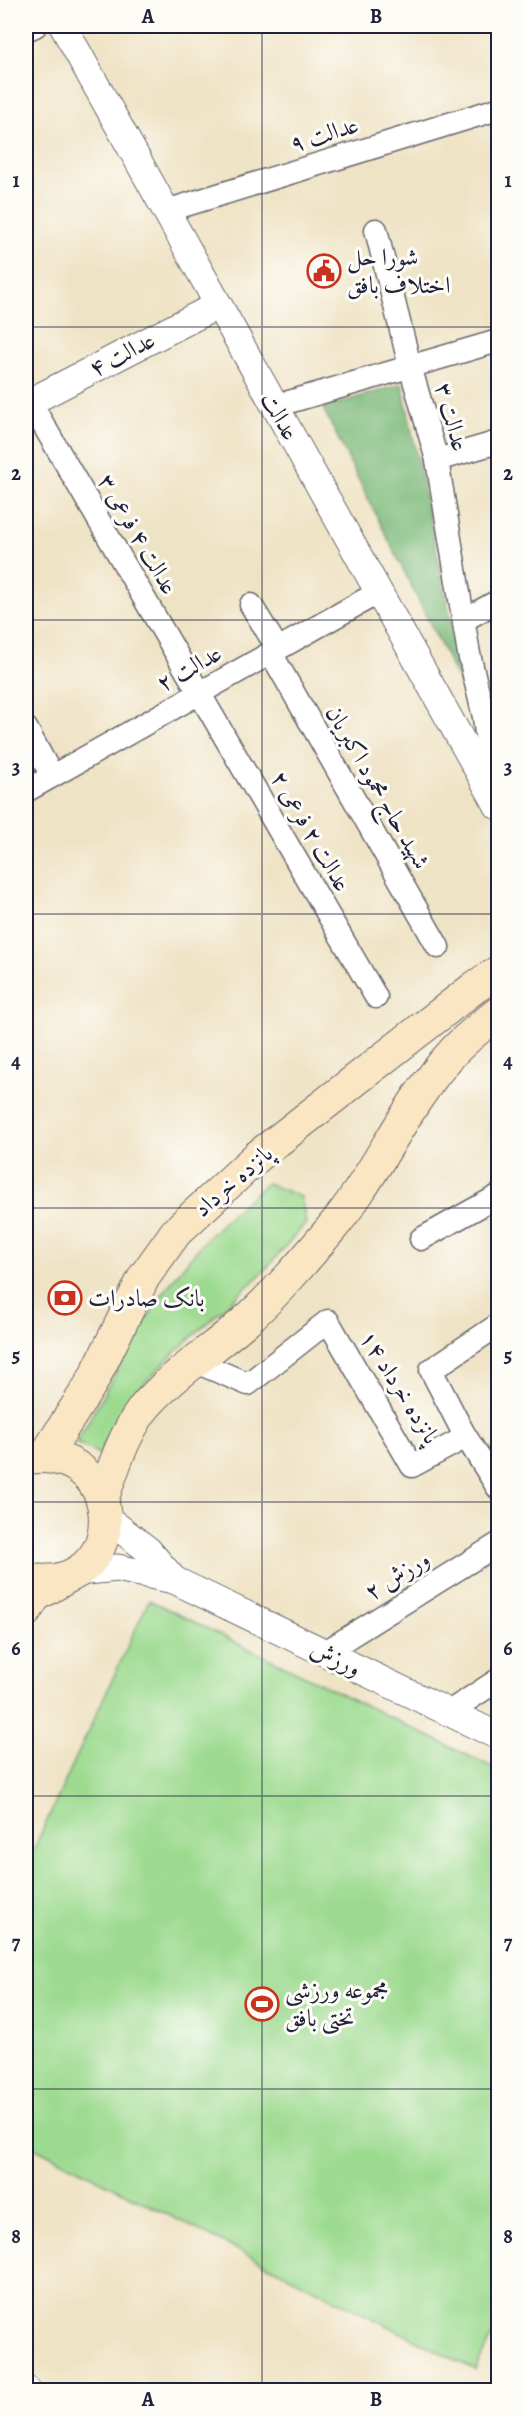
<svg xmlns="http://www.w3.org/2000/svg" width="524" height="2416" viewBox="0 0 524 2416" font-family="Alegreya,Amiri,serif">
<rect width="100%" height="100%" fill="#fdfcf7"/>
<filter id="ink" filterUnits="userSpaceOnUse"><feTurbulence type="fractalNoise" baseFrequency=".0167" numOctaves="2"/><feDisplacementMap in="SourceGraphic" scale="12" xChannelSelector="R" yChannelSelector="G"/><feConvolveMatrix kernelMatrix="1 2 1 2 8 2 1 2 1" color-interpolation-filters="sRGB"/></filter>
<filter id="wash" filterUnits="userSpaceOnUse"><feTurbulence type="fractalNoise" baseFrequency=".008" numOctaves="4" result="noise"/><feDisplacementMap in="SourceGraphic" scale="24" xChannelSelector="R" yChannelSelector="G"/><feGaussianBlur stdDeviation="1.35" result="paint"/><feColorMatrix in="noise" values="0 0 0 0 0 0 0 0 0 0 0 0 0 0 0 0 0 1.4 0 .05"/><feComposite in="paint" operator="in"/></filter>
<g filter="url(#wash)">
<rect width="100%" height="100%" fill="#efe3c5"/>
<!-- green -->
<g fill="#9cda8f" stroke="#5f7e65" stroke-width="1.5">
<path d="M267 1183 301 1197 306 1223 263 1272 172 1355 126 1402 99 1454 76 1443C111 1384 140 1320 183 1267 206 1237 238 1207 267 1183Z"/>
<polygon points="149,1600 498,1770 498,2323 475,2370 26,2143 26,1866"/>
</g>
<!-- forest -->
<polygon fill="#7dba7a" stroke="#506e5a" stroke-width="1.5" points="402,384 467,698 323,408"/>
</g>
<g filter="url(#ink)">
<g fill="none" stroke-linecap="round" stroke-linejoin="round">
<!-- minor casing -->
<g stroke="#6a666b" stroke-width="25">
<g id="minor">
<polyline points="26,30 35,26"/>
<polyline points="166,211 498,109"/>
<polyline points="376,230 410,366 437,460 469,654 484,717 493,792"/>
<polyline points="30,402 376,997"/>
<polyline points="275,406 498,341"/>
<polyline points="437,460 498,442"/>
<polyline points="251,605 278,649"/>
<polyline points="464,620 498,601"/>
<polyline points="271,653 438,947"/>
<polyline points="26,728 52,776"/>
<polyline points="26,791 379,592"/>
<polyline points="421,1239 498,1196"/>
<polyline points="498,1325 431,1370 463,1432 498,1488"/>
<polyline points="196,1362 248,1384 328,1321 412,1466 466,1437"/>
<polyline points="325,1652 498,1544"/>
<polyline points="449,1712 498,1680"/>
</g>
</g>
<!-- tertiary casing -->
<g stroke="#6a666b" stroke-width="29">
<g id="tertiary">
<polyline points="63,26 498,806"/>
<polyline points="26,404 218,305"/>
<polyline points="105,1517 148,1550 174,1580"/>
<polyline points="77,1572 117,1568 174,1580 498,1736"/>
<polyline points="26,2390 27,2390"/>
</g>
</g>
<!-- secondary casing -->
<g stroke="#6a666b" stroke-width="34">
<g id="secondary">
<polyline points="45,1456 92,1382 144,1277 176,1232 258,1156 475,987 498,972"/>
<path d="M102 1500C113 1469 123 1436 143 1409 166 1380 214 1348 243 1323 274 1296 303 1262 330 1230 377 1175 404 1105 454 1051 467 1037 483 1025 498 1013"/>
<path d="M26 1579C130 1599 132 1444 27 1458"/>
<polyline points="26,1611 35,1596 66,1578"/>
</g>
</g>
<!-- minor -->
<use href="#minor" stroke="#fff" stroke-width="22"/>
<!-- tertiary -->
<use href="#tertiary" stroke="#fff" stroke-width="27"/>
<!-- secondary -->
<use href="#secondary" stroke="#fbe6c3" stroke-width="32"/>
</g>
</g>
<!-- grid -->
<path fill="none" stroke="#22223b" stroke-width="1.5" stroke-opacity="0.55" d="M262 26V2390M26 327H498M26 620H498M26 914H498M26 1208H498M26 1502H498M26 1796H498M26 2089H498"/>
<!-- icons -->
<defs>
<g id="civic-ring" transform="scale(1.725)"><circle r="9.5" fill="#fdfcf7" stroke="#c8321e" stroke-width="1.5"/><path d="M-.6-6.5H3V-4.5H.6V-3L4-1V1h2V6H-6V1h2V-1L-.6-3ZM-1.2 2.5V6h2.4V2.5Z" fill="#c8321e"/></g>
<g id="bank-ring" transform="scale(1.725)"><circle r="9.5" fill="#fdfcf7" stroke="#c8321e" stroke-width="1.5"/><path d="M-6-4H6V4H-6ZM0-2.3a2.3 2.3 0 1 0 0 4.6a2.3 2.3 0 1 0 0-4.6Z" fill="#c8321e"/></g>
<g id="stadium-ring" transform="scale(1.725)"><circle r="9.5" fill="#fdfcf7" stroke="#c8321e" stroke-width="1.5"/><path d="M0-5a6.5 5 0 1 0 0 10a6.5 5 0 1 0 0-10ZM-3.5-1.8h7v3.6h-7Z" fill="#c8321e"/></g>
</defs>
<g fill-rule="evenodd">
<use href="#civic-ring" x="324" y="271"/>
<use href="#bank-ring" x="65" y="1298"/>
<use href="#stadium-ring" x="262" y="2004"/>
</g>
<g text-anchor="middle" dominant-baseline="central" stroke-width="6" stroke-linejoin="round" paint-order="stroke">
<!-- street labels -->
<g font-size="24" fill="#22223b" stroke="#fdfcf7">
<text transform="translate(324 134) rotate(-17)">عدالت ۹</text>
<text transform="translate(122 354) rotate(-27)">عدالت ۴</text>
<text transform="translate(280 416) rotate(61)">عدالت</text>
<text transform="translate(452 417) rotate(75)">عدالت ۳</text>
<text transform="translate(138 534) rotate(60)">عدالت ۴ فرعی ۳</text>
<text transform="translate(189 668) rotate(-29)">عدالت ۲</text>
<text transform="translate(378 787) rotate(60)">شهید حاج محمود اکبریان</text>
<text transform="translate(311 831) rotate(60)">عدالت ۲ فرعی ۲</text>
<text transform="translate(233 1181) rotate(-41)">پانزده خرداد</text>
<text transform="translate(400 1387) rotate(58)">پانزده خرداد ۱۴</text>
<text transform="translate(397 1575) rotate(-32)">ورزش ۲</text>
<text transform="translate(336 1658) rotate(26)">ورزش</text>
</g>
<!-- poi labels -->
<g font-size="24" fill="#22223b" stroke="#fdfcf7" text-anchor="start">
<text x="347" y="257">شورا حل<tspan x="347" dy="28">اختلاف بافق</tspan></text>
<text x="88" y="1298">بانک صادرات</text>
<text x="285" y="1990">مجموعه ورزشی<tspan x="285" dy="28">تختی بافق</tspan></text>
</g>
</g>
<!-- margin -->
<rect width="524" height="2416" fill="none" stroke="#fdfcf7" stroke-width="66"/>
<rect x="33" y="33" width="458" height="2350" fill="none" stroke="#22223b" stroke-width="2"/>
<g font-size="20" text-anchor="middle" font-weight="bold" fill="#22223b">
<text x="148" y="23">A</text>
<text x="376" y="23">B</text>
<text x="16" y="187">1</text>
<text x="508" y="187">1</text>
<text x="16" y="480">2</text>
<text x="508" y="480">2</text>
<text x="16" y="774">3</text>
<text x="508" y="774">3</text>
<text x="16" y="1068">4</text>
<text x="508" y="1068">4</text>
<text x="16" y="1362">5</text>
<text x="508" y="1362">5</text>
<text x="16" y="1655">6</text>
<text x="508" y="1655">6</text>
<text x="16" y="1949">7</text>
<text x="508" y="1949">7</text>
<text x="16" y="2243">8</text>
<text x="508" y="2243">8</text>
<text x="148" y="2406">A</text>
<text x="376" y="2406">B</text>
</g>
</svg>
